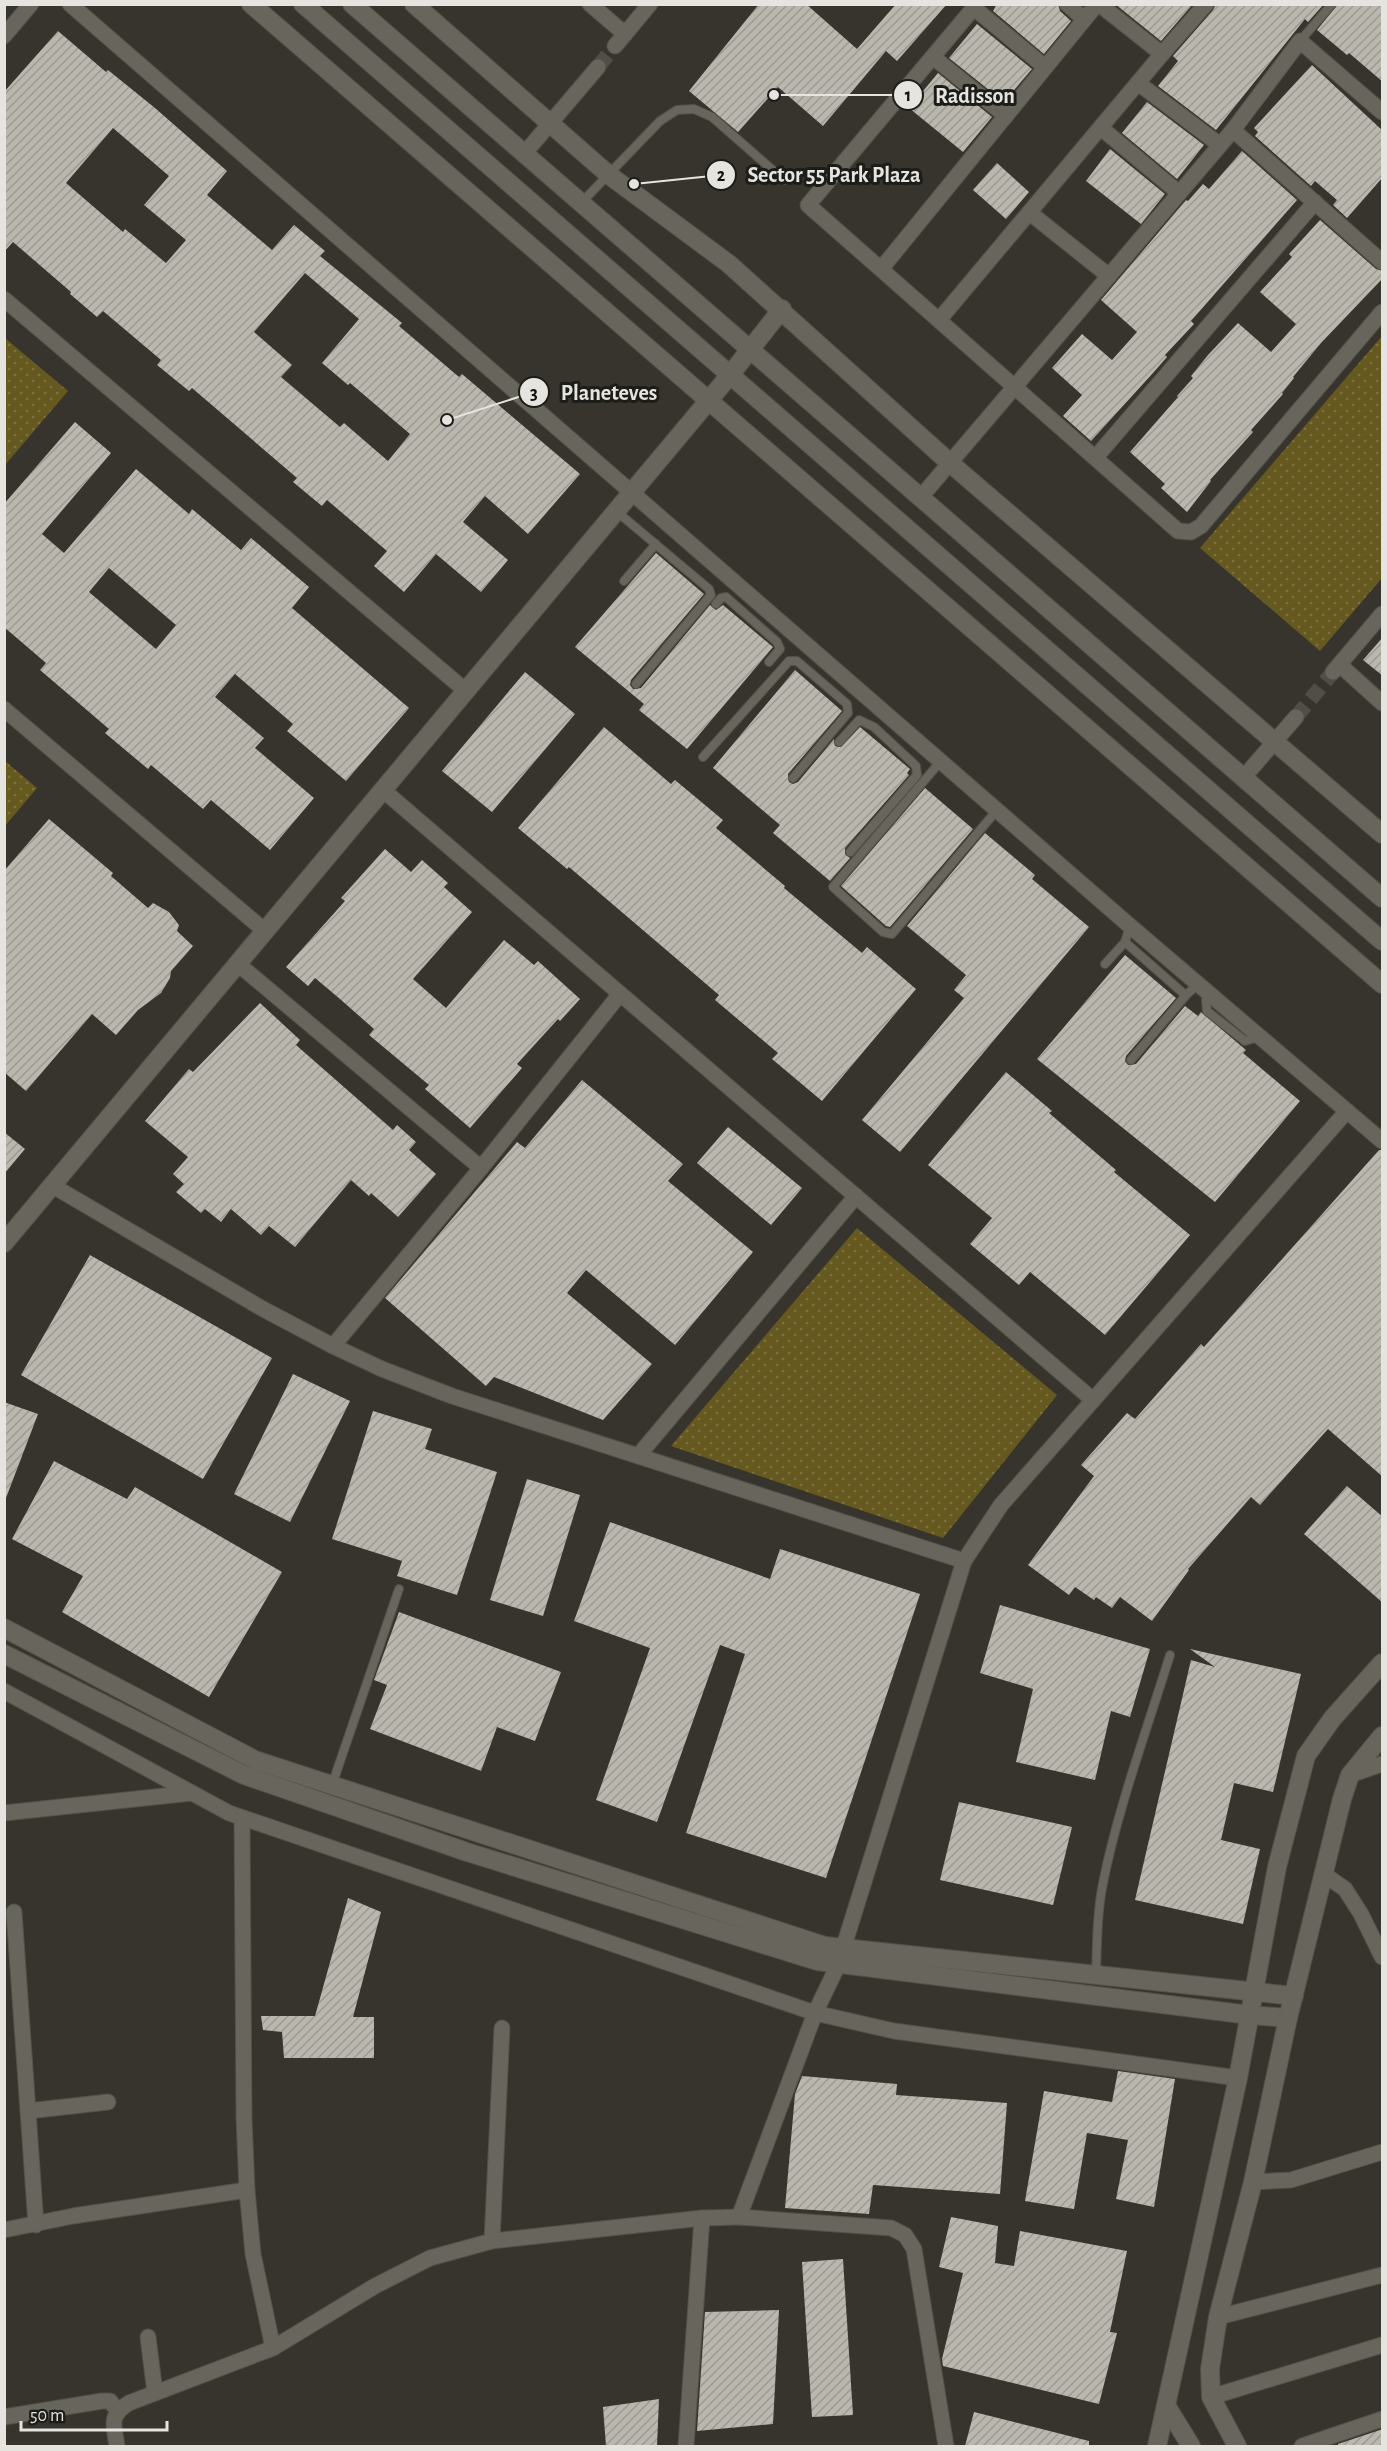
<svg xmlns="http://www.w3.org/2000/svg" width="1387" height="2451" viewBox="0 0 1387 2451" font-family="'Alegreya Sans',sans-serif">
<defs>
<pattern id="park-dots" width="8" height="8" patternUnits="userSpaceOnUse" patternTransform="scale(1.5)"><rect width="8" height="8" fill="#665920"/><path d="M2 2h.1M6 6h.1" fill="none" stroke="#7c7140" stroke-width="1.8" stroke-linecap="round"/></pattern>
<pattern id="building-hatch" width="6" height="6" patternUnits="userSpaceOnUse" patternTransform="scale(1.5)"><rect width="6" height="6" fill="#b9b7ae"/><path d="M-1 1l2-2M0 6l6-6M5 7l2-2" fill="none" stroke="#9c9a93"/></pattern>
</defs>
<rect width="100%" height="100%" fill="#36342c"/>
<!-- park -->
<g fill="url(#park-dots)">
<polygon points="1382,336 1382,578 1320,651 1200,548"/>
<polygon points="5,338 68,391 5,465"/>
<polygon points="5,761 37,788 5,826"/>
<polygon points="857,1228 1057,1395 943,1538 671,1446"/>
</g>
<!-- building -->
<g fill="url(#building-hatch)" fill-rule="evenodd">
<polygon points="759,4 806,4 857,49 896,4 947,4 897,61 886,51 823,126 778,87 738,132 689,91"/>
<polygon points="997,4 1058,4 1060,11 1071,21 1044,54 993,11"/>
<polygon points="1115,4 1193,4 1161,41"/>
<polygon points="1216,4 1324,4 1308,22 1305,19 1216,130 1158,86 1178,61 1173,56 1213,10"/>
<polygon points="1338,4 1383,4 1383,82 1349,53 1347,55 1317,30"/>
<polygon points="977,24 1032,69 1004,102 949,58"/>
<path d="M58 31 106 72 108 70 155 108 227 171 207 195 272 250 294 225 325 251 320 256 402 323 399 326 459 377 462 374 580 474 528 534 485 496 463 522 508 560 481 592 436 554 404 592 374 566 387 551 327 500 322 506 293 482 297 478 192 388 189 391 157 365 161 360 103 311 97 317 70 294 71 292 13 242 4 252V92ZM113 128 169 176 144 205 186 240 166 263 125 229 123 232 66 183ZM305 273 359 319 322 363 348 385 350 383 410 434 388 461 344 423 340 427 281 377 292 365 254 332Z"/>
<polygon points="1312,65 1383,131 1383,177 1347,218 1333,205 1337,200 1315,181 1311,186 1255,136 1258,132 1254,128"/>
<polygon points="938,73 992,117 963,152 909,108"/>
<polygon points="1147,102 1204,145 1177,179 1122,133"/>
<polygon points="1110,149 1165,194 1141,224 1086,181"/>
<polygon points="1242,151 1297,200 1191,321 1194,324 1165,355 1167,357 1153,373 1091,441 1063,416 1082,395 1052,368 1082,334 1112,360 1137,332 1101,300 1186,200 1188,201 1203,184 1209,189"/>
<polygon points="997,163 1029,192 1006,219 973,190"/>
<polygon points="1320,220 1376,269 1383,271 1383,278 1321,343 1293,377 1294,378 1282,393 1283,394 1251,430 1253,432 1210,480 1211,481 1187,512 1161,488 1165,484 1130,452 1178,397 1177,396 1193,378 1191,376 1208,355 1238,323 1271,352 1296,324 1260,292 1292,257 1289,254"/>
<path d="M75 422 111 453 42 534 64 553 136 469 189 514 192 509 241 550 251 538 309 587 292 608 409 708 346 781 287 731 293 724 235 674 215 697 264 738 255 748 314 798 270 850 211 800 203 809 151 765 148 769 105 733 109 729 40 670 46 663 4 627V504ZM109 568 176 625 156 649 89 592Z"/>
<polygon points="656,553 704,594 631,680 630,685 633,689 641,688 710,605 716,610 723,605 773,647 687,749 639,710 644,704 575,647"/>
<polygon points="1383,637 1383,676 1363,660"/>
<polygon points="795,670 842,711 788,774 789,782 793,784 798,782 834,739 835,746 841,747 860,727 910,769 907,773 909,775 845,848 845,854 850,858 830,881 773,833 780,825 713,768"/>
<polygon points="525,672 575,714 492,812 442,771"/>
<polygon points="604,727 671,784 675,780 723,820 716,828 785,886 784,888 862,953 867,947 916,989 822,1101 772,1059 778,1053 715,1000 719,995 569,867 567,869 518,828"/>
<polygon points="925,788 973,829 890,927 886,926 841,886"/>
<polygon points="49,819 113,873 111,876 148,908 153,903 169,912 179,925 177,931 193,946 171,971 170,978 161,993 138,1010 116,1035 92,1014 26,1091 4,1072 4,871"/>
<polygon points="985,833 1035,875 1032,879 1089,927 900,1152 862,1120 964,998 954,990 966,975 907,926"/>
<polygon points="385,849 411,872 422,860 448,883 444,887 472,912 413,979 446,1008 504,940 534,965 538,961 580,999 560,1021 558,1019 517,1064 522,1068 470,1128 425,1089 429,1085 369,1035 374,1029 340,999 315,978 308,986 286,967 345,901 341,898"/>
<polygon points="1125,955 1176,998 1126,1056 1125,1061 1128,1065 1136,1064 1185,1006 1198,1016 1201,1012 1246,1050 1243,1053 1300,1101 1215,1202 1037,1059"/>
<polygon points="260,1003 300,1040 296,1045 393,1130 397,1125 416,1142 409,1150 436,1174 398,1217 371,1193 369,1196 351,1180 295,1247 269,1226 261,1235 231,1209 221,1222 205,1209 201,1213 176,1192 184,1184 173,1174 188,1157 145,1121 189,1069 193,1072"/>
<polygon points="1006,1072 1052,1111 1049,1113 1116,1170 1114,1172 1190,1235 1105,1335 1030,1272 1019,1285 970,1244 992,1218 928,1165"/>
<polygon points="582,1080 683,1164 668,1181 753,1252 675,1345 586,1270 567,1293 652,1364 603,1420 494,1377 486,1386 385,1298 517,1142 525,1148"/>
<polygon points="728,1127 802,1188 771,1225 697,1163"/>
<polygon points="4,1132 25,1149 4,1174"/>
<polygon points="1379,1150 1383,1150 1383,1477 1328,1429 1260,1505 1251,1497 1188,1569 1189,1570 1152,1621 1120,1597 1112,1608 1096,1597 1094,1600 1075,1587 1069,1595 1028,1565 1094,1476 1081,1465 1127,1413 1135,1419 1201,1344 1204,1347"/>
<polygon points="90,1255 272,1358 203,1479 21,1375"/>
<polygon points="293,1374 350,1401 290,1522 234,1494"/>
<polygon points="4,1402 38,1414 6,1498 4,1497"/>
<polygon points="373,1411 432,1429 425,1449 497,1472 457,1595 397,1576 402,1561 332,1539"/>
<polygon points="54,1461 127,1499 135,1487 282,1572 209,1697 62,1612 83,1576 12,1539"/>
<polygon points="527,1479 580,1495 543,1616 490,1600"/>
<polygon points="1347,1486 1383,1517 1383,1603 1304,1534"/>
<polygon points="610,1522 770,1579 780,1549 920,1594 826,1878 686,1833 745,1654 720,1645 657,1822 596,1800 650,1648 574,1621"/>
<polygon points="1000,1605 1150,1649 1130,1717 1111,1711 1095,1780 1016,1762 1033,1689 980,1673"/>
<polygon points="399,1612 561,1672 535,1741 497,1727 481,1771 370,1729 387,1685 374,1680"/>
<polygon points="1190,1649 1301,1674 1273,1792 1234,1783 1221,1840 1260,1849 1243,1924 1135,1900 1191,1660 1215,1667"/>
<polygon points="959,1802 1072,1827 1053,1905 940,1880"/>
<polygon points="348,1898 381,1912 353,2017 374,2017 374,2058 284,2058 282,2032 263,2030 261,2016 315,2016"/>
<polygon points="1118,2071 1175,2079 1154,2207 1116,2199 1128,2140 1087,2133 1074,2209 1025,2201 1044,2091 1112,2102"/>
<polygon points="802,2076 897,2084 896,2095 1007,2103 1000,2194 873,2185 869,2214 785,2208 795,2094"/>
<polygon points="951,2217 998,2226 995,2263 1014,2266 1020,2231 1127,2251 1110,2332 1117,2333 1099,2404 943,2366 942,2359 963,2273 939,2267"/>
<polygon points="843,2259 853,2415 812,2417 802,2262"/>
<polygon points="779,2310 773,2424 697,2431 705,2312"/>
<polygon points="659,2399 657,2446 606,2446 603,2407"/>
<polygon points="974,2412 1089,2441 1089,2446 965,2446"/>
<polygon points="1383,2429 1383,2446 1338,2446 1338,2444"/>
</g>
<g fill="none" stroke-linecap="round" stroke-linejoin="round">
<!-- minor-tunnel -->
<g stroke="#504e47" stroke-width="15" stroke-dasharray="15 8" stroke-linecap="butt">
<polyline points="598,67 615,46"/>
<polyline points="1296,717 1333,672"/>
</g>
<!-- service casing -->
<g stroke="#51504a" stroke-width="10">
<g id="service">
<polyline points="1300,41 1332,4"/>
<polyline points="582,202 660,121 677,110 694,109 712,117 784,180"/>
<polyline points="616,511 709,589 711,595 636,684"/>
<polyline points="624,581 656,544"/>
<polyline points="716,604 721,598 726,597 777,642 780,649 769,662"/>
<polyline points="839,742 859,720 874,727 916,766 917,775 850,852"/>
<polyline points="703,757 789,661 797,661 847,704 848,713 793,778"/>
<polyline points="941,761 833,887 883,932 892,934 997,810"/>
<polyline points="1130,926 1125,942 1183,993 1187,994 1199,984"/>
<polyline points="1105,964 1125,942"/>
<polyline points="1210,993 1206,1000 1207,1011 1245,1041 1259,1037"/>
<polyline points="1131,1060 1187,994"/>
<polyline points="332,1785 399,1589"/>
<path d="M1096 1974C1097 1944 1097 1913 1103 1883 1118 1808 1147 1729 1170 1655"/>
</g>
</g>
<!-- minor casing -->
<g stroke="#51504a" stroke-width="17">
<g id="minor">
<polyline points="70,4 1130,926 1382,1141"/>
<polyline points="590,4 625,34"/>
<polyline points="977,4 808,205 1178,531 1191,532 1201,526 1382,312"/>
<polyline points="1067,4 1084,19"/>
<polyline points="1099,4 1162,54"/>
<polyline points="974,8 1045,67"/>
<polyline points="4,36 31,4"/>
<polyline points="615,46 650,4"/>
<polyline points="933,57 1006,116"/>
<polyline points="1138,83 1220,145"/>
<polyline points="1101,128 1179,193"/>
<polyline points="1233,130 1382,262"/>
<polyline points="524,154 598,67"/>
<polyline points="1030,213 1109,276"/>
<polyline points="881,269 1097,4"/>
<polyline points="4,299 466,691"/>
<polyline points="939,320 1162,54 1206,4"/>
<polyline points="1096,457 1315,202"/>
<polyline points="920,498 1233,130 1300,41 1382,112"/>
<polyline points="1340,665 1382,703"/>
<polyline points="1333,672 1382,614"/>
<polyline points="4,709 265,931"/>
<polyline points="1243,778 1296,717"/>
<polyline points="383,790 1093,1400"/>
<polyline points="238,964 481,1168"/>
<polyline points="53,1186 263,1309 333,1346 382,1369 452,1396 964,1561"/>
<polyline points="333,1346 481,1168 620,994"/>
<polyline points="638,1456 856,1196"/>
<polyline points="4,1691 229,1813 815,2013 894,2031 1238,2078"/>
<polyline points="1350,1775 1382,1764"/>
<polyline points="4,1813 192,1793"/>
<polyline points="242,1818 244,2117 247,2190 253,2254 273,2348"/>
<polyline points="1325,1875 1345,1889 1361,1914 1382,1957"/>
<polyline points="14,1912 36,2225"/>
<polyline points="28,2111 108,2102"/>
<polyline points="1253,2182 1291,2180 1382,2152"/>
<polyline points="739,2217 891,2228 905,2235 914,2249 946,2446"/>
<polyline points="4,2230 73,2216 247,2190"/>
<polyline points="492,2241 502,2028"/>
<polyline points="1218,2317 1382,2275"/>
<polyline points="148,2337 155,2393"/>
<polyline points="1211,2397 1382,2345"/>
<polyline points="4,2417 102,2401 110,2401 117,2410"/>
<path d="M117 2446C114 2425 108 2416 129 2403L273 2348 375 2286 430 2258 492 2241 702 2218 739 2217 815 2013 838 1965 964 1561 1001 1505 1347 1111"/>
<polyline points="686,2446 702,2218"/>
<polyline points="1302,2446 1382,2419"/>
</g>
</g>
<!-- tertiary casing -->
<g stroke="#51504a" stroke-width="20">
<g id="tertiary">
<polyline points="251,4 1382,984"/>
<polyline points="303,4 1382,941"/>
<polyline points="352,4 1382,898"/>
<polyline points="414,4 609,175 729,264 950,463 1382,834"/>
<polyline points="4,1243 730,375 782,309"/>
<polyline points="4,1628 255,1760 825,1946 1294,1996"/>
<polyline points="4,1654 244,1775 467,1852 817,1961 1250,2015 1288,2018"/>
<polyline points="1167,2407 1191,2446"/>
<polyline points="1157,2446 1238,2078 1277,1867 1306,1756 1332,1719 1382,1663"/>
<polyline points="1237,2446 1211,2397 1210,2369 1218,2317 1253,2182 1288,2018 1342,1799 1350,1775 1382,1736"/>
</g>
</g>
<!-- service -->
<use href="#service" stroke="#67655c" stroke-width="8"/>
<!-- minor -->
<use href="#minor" stroke="#67655c" stroke-width="15"/>
<!-- tertiary -->
<use href="#tertiary" stroke="#67655c" stroke-width="18"/>
</g>
<!-- callouts -->
<path fill="none" stroke="#e5e4df" stroke-width="2" d="M774 95L908 95M634 184L721 175M447 420L534 392"/>
<g fill="#e5e4df" stroke="#1c1c18" stroke-width="2">
<circle cx="774" cy="95" r="6"/>
<circle cx="634" cy="184" r="6"/>
<circle cx="447" cy="420" r="6"/>
<circle cx="908" cy="95" r="15"/>
<circle cx="721" cy="175" r="15"/>
<circle cx="534" cy="392" r="15"/>
</g>
<g font-size="18" text-anchor="middle" font-weight="bold" fill="#111">
<text x="908" y="101">1</text>
<text x="721" y="181">2</text>
<text x="534" y="399">3</text>
</g>
<g font-size="22" text-anchor="middle" font-weight="bold" fill="#e5e4df" stroke="#1c1c18" stroke-width="6" stroke-linejoin="round" paint-order="stroke">
<text x="975" y="103">Radisson</text>
<text x="834" y="182">Sector 55 Park Plaza</text>
<text x="609" y="400">Planeteves</text>
</g>
<!-- border -->
<rect width="1387" height="2451" fill="none" stroke="#e5e4df" stroke-width="12"/>
<!-- scale -->
<path d="M21 2421v9h146v-9" fill="none" stroke="#e5e4df" stroke-width="3"/>
<text x="30" y="2421" font-size="18" fill="#e5e4df" stroke="#1c1c18" stroke-width="4.5" paint-order="stroke">50 m</text>
</svg>
